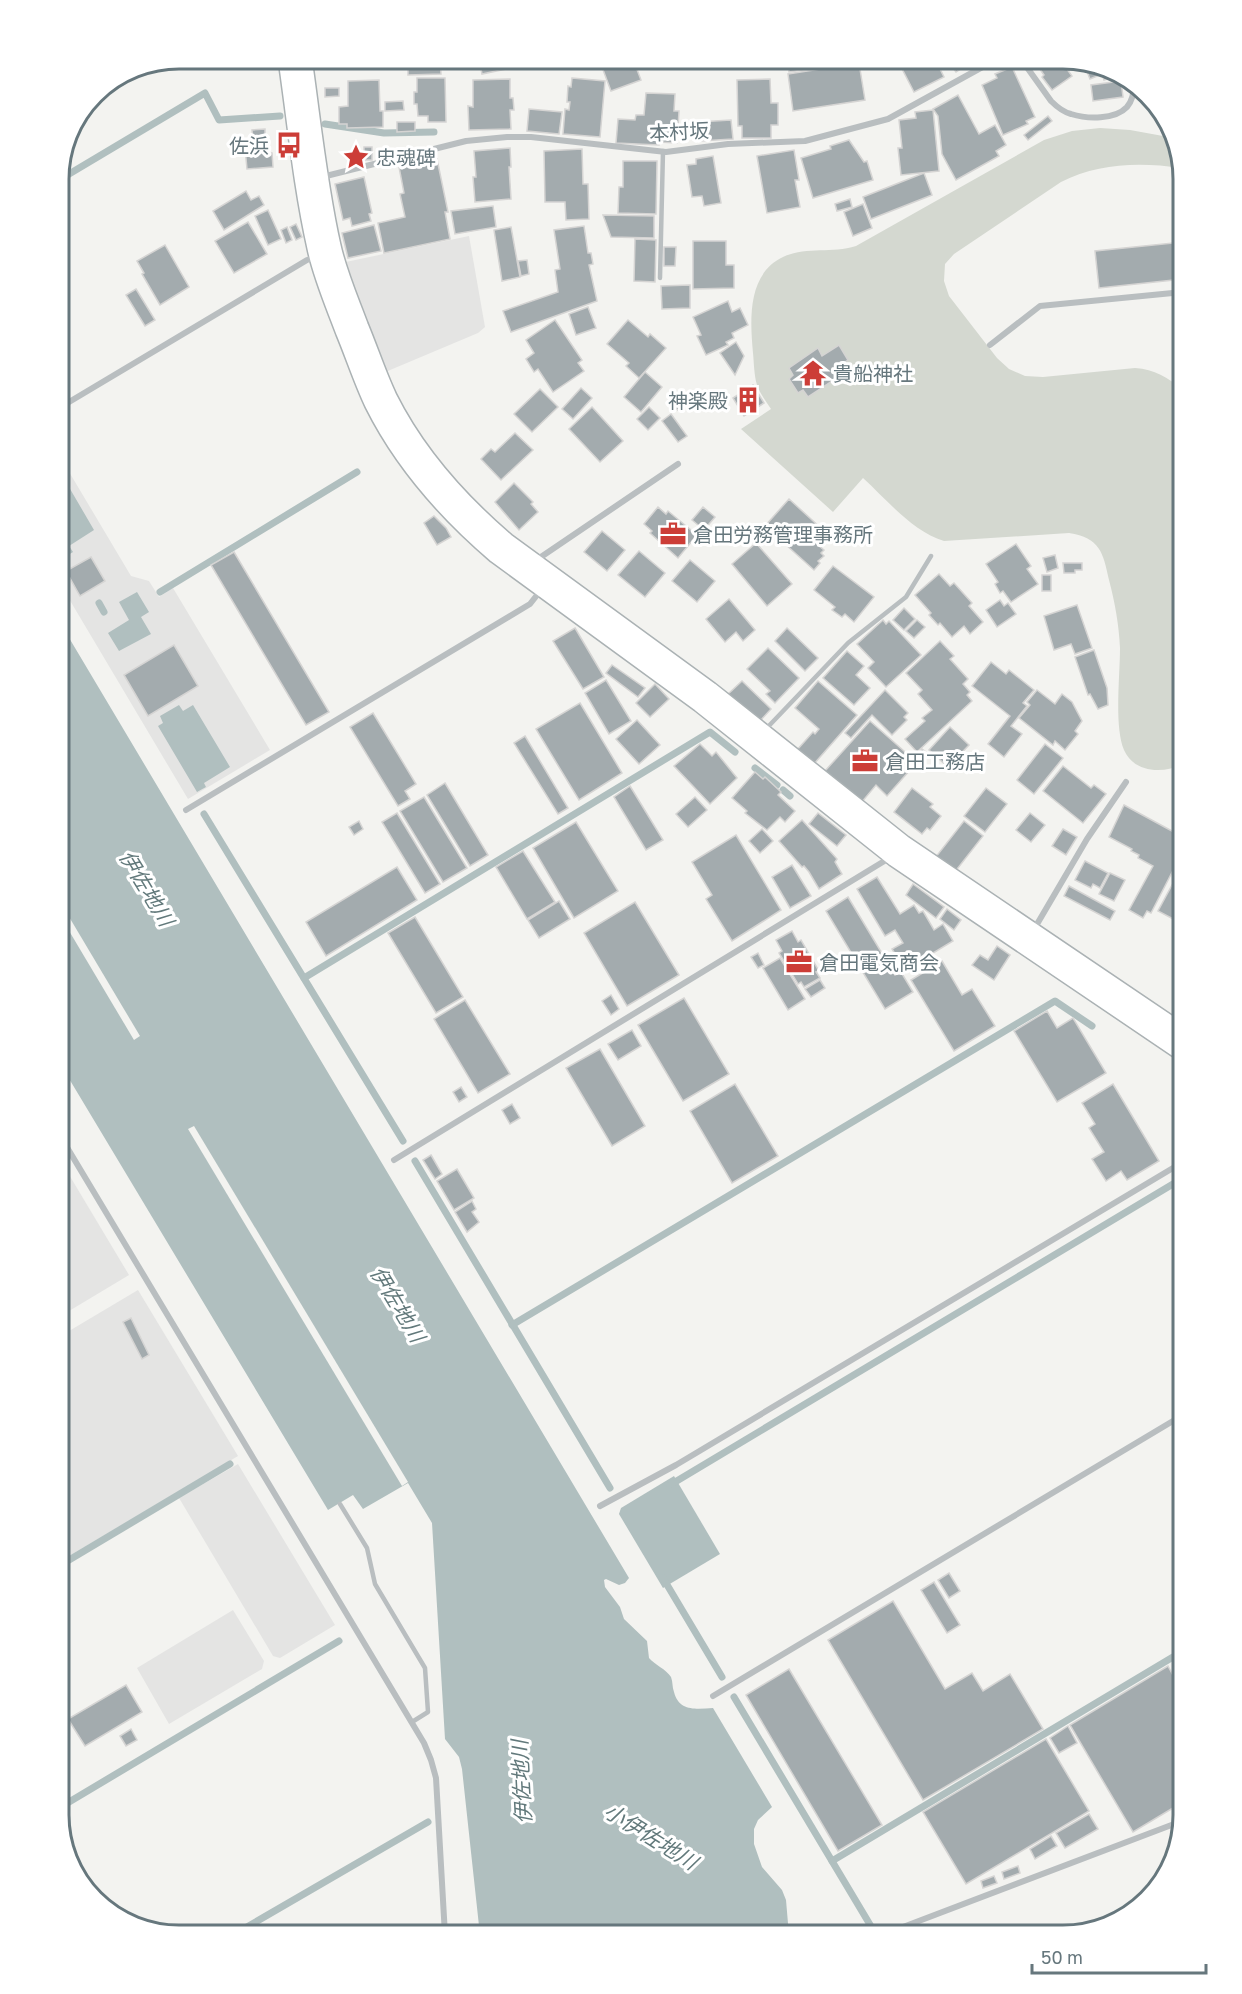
<svg xmlns="http://www.w3.org/2000/svg" width="1242" height="1994" viewBox="0 0 1242 1994" font-family="'Golos Text','Noto Sans JP',sans-serif">
<rect width="100%" height="100%" fill="#f3f3f0"/>
<!-- built -->
<g fill="#e4e4e3">
<polygon points="469,236 485,327 478,333 383,373 341,263"/>
<polygon points="59,455 131,576 149,581 159,597 173,588 270,750 188,799 59,582"/>
<polygon points="59,1158 129,1275 59,1317"/>
<polygon points="138,1290 238,1456 59,1562 59,1337"/>
<polygon points="238,1464 335,1625 280,1658 273,1656 179,1498"/>
<polygon points="233,1610 264,1661 262,1669 169,1724 137,1668"/>
</g>
<!-- green -->
<path fill="#d4d8d0" d="M1100 128 1130 130 1174 138 1181 168C1140 162 1098 163 1061 182L954 254 945 264 944 281 949 296 997 358 1009 369 1025 376 1043 377 1135 368C1155 369 1167 378 1183 389V764C1163 774 1134 773 1124 750 1114 726 1120 676 1120 648 1119 625 1115 603 1109 580 1103 552 1100 538 1069 533L944 541C912 531 887 500 863 478L833 512 741 429 771 409C766 401 760 394 757 385 754 375 754 363 753 353 750 320 747 274 783 257 806 246 831 254 856 246L1044 140 1072 131Z"/>
<!-- water -->
<g fill="#b0bfbf">
<polygon points="59,470 94,530 69,546 73,552 65,557 59,546"/>
<polygon points="137,592 149,612 141,617 151,634 119,651 108,633 129,620 119,602"/>
<path d="M59 621 629 1578 625 1583 619 1585 606 1579 604 1580 605 1587 620 1607 624 1619 647 1641 649 1658C655 1665 666 1669 671 1677 673 1682 672 1687 674 1692 679 1712 697 1709 713 1708L772 1807 758 1820 754 1829V1844L762 1867 782 1890 786 1900 789 1935H480L462 1769 459 1757 445 1739 432 1523 408 1483 363 1509 353 1495 328 1510 59 1062Z"/>
<polygon points="179,705 183,711 193,705 230,767 204,783 206,787 197,792 158,726 163,723 160,716"/>
<polygon points="674,1476 720,1554 663,1588 619,1514 621,1508"/>
</g>
<!-- pier -->
<g fill="#f3f3f0">
<polygon points="59,900 140,1036 134,1040 59,914"/>
<polygon points="194,1126 408,1482 402,1486 188,1129"/>
</g>
<g fill="none" stroke-linecap="round" stroke-linejoin="round">
<!-- stream -->
<g stroke="#b0bfbf" stroke-width="7">
<polyline points="325,124 384,133 434,132"/>
<polyline points="59,180 205,93 219,120 280,116"/>
<polyline points="160,592 357,472"/>
<polyline points="99,603 104,612"/>
<polyline points="755,768 777,785"/>
<polyline points="783,790 790,796"/>
<polyline points="204,814 403,1141"/>
<polyline points="304,978 710,732 735,752"/>
<polyline points="415,1161 610,1488"/>
<polyline points="512,1325 1055,1001 1092,1026"/>
<polyline points="670,1485 1183,1178"/>
<polyline points="59,1566 230,1464"/>
<polyline points="663,1578 722,1677"/>
<polyline points="734,1697 872,1928"/>
<polyline points="59,1808 339,1641"/>
<polyline points="832,1861 1183,1651"/>
<polyline points="233,1935 428,1822"/>
</g>
</g>
<!-- building -->
<g fill="#a3abae" stroke="#d5d4d3" stroke-width="1.5">
<polygon points="408,59 440,59 441,74 408,75"/>
<polygon points="479,59 543,59 544,61 482,74"/>
<polygon points="624,59 633,59 641,80 611,91 602,67"/>
<polygon points="788,59 830,59 831,66 789,72"/>
<polygon points="833,59 858,59 858,61 834,65"/>
<polygon points="897,59 935,59 944,77 914,92"/>
<polygon points="946,59 976,59 956,72"/>
<polygon points="1033,59 1065,59 1068,63 1064,65 1072,76 1052,90 1042,77 1044,75"/>
<polygon points="859,63 865,100 793,111 788,74"/>
<polygon points="1087,64 1119,75 1104,80 1102,74 1090,79 1086,69 1089,68"/>
<polygon points="1012,67 1035,117 1026,121 1028,124 1003,135 982,85 997,78 995,74"/>
<polygon points="417,78 445,78 446,122 428,122 428,116 418,116 417,104 414,104 414,92 417,92"/>
<polygon points="572,78 605,81 600,137 563,134 565,109 569,110 570,102 567,102 568,86 571,87"/>
<polygon points="510,79 510,98 513,98 514,110 510,110 511,129 469,130 468,106 473,107 473,80"/>
<polygon points="770,79 771,103 778,103 778,125 771,125 771,138 742,138 742,126 738,126 737,80"/>
<polygon points="379,80 380,111 383,111 383,127 347,128 347,124 339,124 339,107 348,106 348,81"/>
<polygon points="1121,81 1123,97 1093,101 1091,85"/>
<polygon points="325,88 339,88 339,96 325,97"/>
<polygon points="646,93 675,94 674,111 679,111 677,143 659,142 659,145 616,143 618,119 635,120 636,115 644,115"/>
<polygon points="958,95 979,134 995,125 1006,145 996,151 999,156 956,180 942,154 938,116 933,109"/>
<polygon points="403,101 404,110 385,111 385,102"/>
<polygon points="529,109 562,112 559,134 527,131"/>
<polygon points="933,110 939,171 901,175 898,148 902,148 899,120 916,118 915,112"/>
<polygon points="1048,116 1052,121 1028,140 1024,135"/>
<polygon points="731,120 733,139 700,141 698,122"/>
<polygon points="397,122 415,122 415,131 397,132"/>
<polygon points="265,129 265,140 253,140 252,130"/>
<polygon points="849,140 864,162 867,161 873,180 813,198 801,158 831,149 830,146"/>
<polygon points="269,146 269,153 272,153 273,167 247,169 245,148"/>
<rect x="364" y="147" width="8" height="13"/>
<polygon points="510,148 511,167 509,167 511,199 475,202 473,177 476,177 474,151"/>
<polygon points="582,149 583,184 588,184 589,219 566,220 565,202 545,202 544,151"/>
<polygon points="794,150 799,180 795,180 800,207 767,213 757,156"/>
<polygon points="713,156 721,203 704,206 702,196 692,197 687,165 696,164 696,159"/>
<polygon points="437,159 448,212 445,212 450,239 384,253 378,223 405,217 400,194 404,193 399,167"/>
<polygon points="623,161 657,161 656,214 618,213 619,187 623,187"/>
<polygon points="924,173 932,195 871,219 863,197"/>
<polygon points="364,177 372,213 369,214 371,221 352,226 350,218 343,220 335,184"/>
<polygon points="246,191 251,200 259,196 264,205 224,230 213,211"/>
<polygon points="850,199 852,207 837,211 835,204"/>
<polygon points="863,204 872,228 853,236 844,212"/>
<polygon points="493,206 496,227 455,234 451,211"/>
<polygon points="268,210 281,239 268,245 255,216"/>
<polygon points="603,215 654,216 654,238 611,237"/>
<polygon points="248,222 267,254 234,273 215,241"/>
<polygon points="296,224 302,237 296,240 290,227"/>
<polygon points="374,225 381,251 348,258 342,233"/>
<polygon points="584,226 588,253 591,253 593,264 589,265 597,301 511,332 503,311 558,292 555,270 560,269 554,230"/>
<polygon points="287,227 292,240 286,243 281,230"/>
<polygon points="511,227 520,277 502,281 494,230"/>
<polygon points="635,239 656,240 655,282 634,281"/>
<polygon points="693,241 726,241 726,265 734,265 734,288 693,289"/>
<polygon points="1183,242 1183,279 1099,288 1095,251"/>
<polygon points="165,245 189,287 160,305 142,274 144,273 137,261"/>
<polygon points="664,247 676,247 675,266 664,266"/>
<polygon points="527,260 529,274 521,276 518,261"/>
<polygon points="690,285 690,308 662,309 661,286"/>
<polygon points="136,289 155,320 145,326 126,295"/>
<polygon points="728,301 732,312 740,308 748,325 732,333 734,338 726,342 728,345 706,355 697,336 701,335 693,317"/>
<polygon points="588,307 596,328 576,335 569,314"/>
<polygon points="555,320 582,360 578,363 584,371 553,392 538,369 534,372 526,359 534,353 526,340"/>
<polygon points="628,320 648,337 650,334 666,348 639,378 626,366 629,363 607,344"/>
<polygon points="736,342 744,356 735,375 720,353"/>
<polygon points="839,345 848,360 832,371 837,378 808,397 803,390 798,393 789,379 793,375 789,368 818,348 822,356"/>
<polygon points="645,372 662,387 641,412 624,397"/>
<polygon points="753,385 764,403 744,416 733,398"/>
<polygon points="581,388 592,398 573,419 562,409"/>
<polygon points="540,389 558,407 532,432 514,414"/>
<polygon points="679,395 688,404 680,412 671,404"/>
<polygon points="592,407 623,441 600,462 569,429"/>
<polygon points="649,407 660,418 648,430 637,419"/>
<polygon points="671,414 687,436 678,442 662,421"/>
<polygon points="515,433 533,450 501,480 481,459 491,449 495,452"/>
<polygon points="514,483 533,502 531,504 538,512 519,530 495,502"/>
<polygon points="789,499 823,530 816,538 822,543 819,546 824,550 821,553 824,556 818,561 820,563 814,570 765,526"/>
<polygon points="658,507 666,514 668,511 697,535 678,558 650,533 652,531 644,524"/>
<polygon points="703,507 715,517 704,530 692,520"/>
<polygon points="434,516 446,528 451,537 437,545 424,523"/>
<polygon points="602,531 625,550 607,571 584,552"/>
<polygon points="756,543 792,584 767,606 732,564"/>
<polygon points="1016,544 1031,566 1027,569 1038,584 1011,602 1003,591 1000,593 995,584 998,582 986,564"/>
<polygon points="639,551 665,573 645,597 618,575"/>
<polygon points="234,552 329,712 306,725 211,565"/>
<polygon points="1055,555 1058,568 1047,572 1043,558"/>
<polygon points="91,557 105,581 80,596 66,571"/>
<polygon points="690,560 715,581 697,602 672,581"/>
<polygon points="1063,563 1082,563 1082,570 1075,570 1075,573 1064,573"/>
<polygon points="833,566 874,597 854,622 845,614 842,617 832,610 835,607 814,590"/>
<polygon points="939,574 950,586 954,583 972,603 969,606 983,622 970,634 964,626 952,637 940,623 938,625 929,615 931,613 915,595"/>
<rect x="1042" y="575" width="9" height="16"/>
<polygon points="729,599 755,630 743,641 736,632 725,642 706,619"/>
<polygon points="1000,600 1004,606 1008,603 1016,614 997,627 986,610"/>
<polygon points="1077,605 1092,648 1075,654 1071,644 1054,650 1044,616"/>
<polygon points="904,608 915,619 904,630 893,620"/>
<polygon points="883,620 886,624 889,621 921,655 886,687 868,668 874,662 857,644"/>
<polygon points="917,620 925,627 914,638 906,631"/>
<polygon points="575,628 604,677 583,689 553,641"/>
<polygon points="787,628 818,658 805,671 775,641"/>
<polygon points="940,641 954,656 950,659 968,679 963,684 970,692 967,695 972,701 917,752 905,739 925,721 922,718 932,710 918,694 922,690 906,673"/>
<polygon points="174,645 198,686 148,716 124,675"/>
<polygon points="768,648 799,678 775,703 766,694 770,691 747,669"/>
<polygon points="1094,650 1107,688 1108,705 1098,709 1090,694 1088,695 1075,657"/>
<polygon points="847,651 864,666 856,675 870,688 854,705 823,678"/>
<polygon points="991,662 1006,674 1009,670 1034,690 1023,703 1027,706 1011,726 1022,734 1004,757 988,744 1010,716 972,686"/>
<polygon points="612,665 645,688 638,697 606,673"/>
<polygon points="606,680 631,721 609,734 585,693"/>
<polygon points="742,681 771,709 759,722 726,696"/>
<polygon points="818,681 857,715 813,765 797,750 813,732 815,734 819,729 795,708"/>
<polygon points="655,684 669,699 650,717 636,703"/>
<polygon points="885,690 908,713 904,717 907,720 892,735 872,715 851,738 845,733"/>
<polygon points="1037,690 1055,704 1062,694 1072,702 1082,721 1075,731 1078,734 1065,750 1055,741 1053,745 1019,718 1030,705 1027,702"/>
<polygon points="580,703 622,773 579,800 536,729"/>
<polygon points="373,713 416,784 405,791 410,799 398,806 350,727"/>
<polygon points="637,720 660,745 639,764 616,739"/>
<polygon points="870,721 913,759 922,749 926,752 887,796 876,785 861,803 825,771"/>
<polygon points="950,727 969,745 948,767 929,750"/>
<polygon points="525,736 568,808 558,814 514,743"/>
<polygon points="700,744 712,756 716,752 737,778 710,804 674,766"/>
<polygon points="1045,744 1063,758 1034,794 1017,780"/>
<polygon points="1063,766 1091,788 1094,785 1106,794 1083,823 1043,791"/>
<polygon points="755,772 763,779 765,777 781,792 778,795 795,811 785,822 780,817 767,830 745,813 747,811 732,798"/>
<polygon points="445,783 488,855 470,866 427,795"/>
<polygon points="630,786 663,840 646,850 614,797"/>
<polygon points="912,788 933,804 930,807 941,816 930,830 927,828 922,834 894,812"/>
<polygon points="986,788 1007,804 985,832 964,816"/>
<polygon points="424,797 467,868 443,882 400,811"/>
<polygon points="695,797 707,810 688,827 676,814"/>
<polygon points="1124,805 1183,837 1183,851 1151,913 1147,911 1143,918 1129,910 1153,866 1138,858 1139,855 1131,851 1132,849 1109,837"/>
<polygon points="397,813 440,884 425,893 382,822"/>
<polygon points="818,813 846,835 837,846 809,824"/>
<polygon points="1030,813 1045,825 1031,842 1016,830"/>
<polygon points="802,820 837,859 835,862 842,874 819,889 809,872 804,866 802,867 779,841"/>
<polygon points="359,821 363,829 354,835 349,827"/>
<polygon points="964,821 983,836 954,873 935,858"/>
<polygon points="576,822 618,891 574,918 533,848"/>
<polygon points="762,829 773,841 760,853 749,841"/>
<polygon points="1063,829 1077,837 1066,855 1052,846"/>
<polygon points="736,835 781,910 732,941 706,899 712,895 692,862"/>
<polygon points="523,851 555,902 527,919 496,867"/>
<polygon points="1085,861 1108,873 1100,888 1093,884 1091,888 1075,880"/>
<polygon points="792,865 811,896 790,908 772,877"/>
<polygon points="397,867 417,900 326,956 306,922"/>
<polygon points="1110,873 1125,880 1114,901 1099,894"/>
<polygon points="877,877 900,914 914,905 919,913 923,911 934,930 943,924 953,941 905,970 892,949 903,943 895,930 885,936 857,889"/>
<polygon points="913,884 944,907 936,918 906,895"/>
<polygon points="1172,885 1183,891 1183,903 1175,920 1158,911"/>
<polygon points="1069,886 1115,911 1110,920 1064,896"/>
<polygon points="848,897 895,975 901,972 913,992 885,1009 826,911"/>
<polygon points="559,901 570,919 539,938 528,920"/>
<polygon points="635,902 679,975 627,1006 584,933"/>
<polygon points="947,909 961,920 954,930 940,919"/>
<polygon points="415,917 463,997 436,1013 388,933"/>
<polygon points="792,931 798,942 801,940 819,971 816,972 820,978 804,987 801,982 798,984 779,953 782,951 776,940"/>
<polygon points="997,946 1010,955 994,980 972,965 980,955 988,960"/>
<polygon points="758,953 764,965 758,968 751,957"/>
<polygon points="780,958 805,999 788,1010 763,968"/>
<polygon points="942,961 962,995 972,989 995,1026 954,1051 911,980"/>
<polygon points="820,980 825,988 811,997 805,989"/>
<polygon points="611,995 619,1009 611,1015 602,1001"/>
<polygon points="684,998 729,1074 683,1101 638,1025"/>
<polygon points="465,1000 510,1074 478,1093 434,1019"/>
<polygon points="1047,1011 1057,1028 1073,1018 1106,1073 1057,1102 1014,1031"/>
<polygon points="632,1030 641,1046 618,1060 608,1044"/>
<polygon points="600,1049 645,1126 612,1146 566,1068"/>
<polygon points="735,1084 778,1156 732,1183 690,1111"/>
<polygon points="1113,1084 1159,1161 1127,1180 1121,1171 1106,1181 1092,1159 1104,1152 1089,1128 1095,1124 1082,1103"/>
<polygon points="461,1087 467,1097 459,1102 453,1092"/>
<polygon points="512,1104 520,1118 510,1124 502,1110"/>
<polygon points="431,1155 442,1174 435,1179 423,1160"/>
<polygon points="457,1169 474,1198 454,1210 437,1181"/>
<polygon points="472,1201 476,1209 472,1212 479,1222 467,1232 455,1212"/>
<polygon points="131,1318 149,1355 142,1359 123,1322"/>
<polygon points="949,1573 960,1591 949,1598 938,1580"/>
<polygon points="934,1582 960,1625 947,1633 921,1590"/>
<polygon points="893,1601 945,1689 972,1673 983,1691 1010,1674 1043,1729 923,1800 828,1640"/>
<polygon points="1168,1666 1183,1694 1183,1802 1133,1832 1070,1725"/>
<polygon points="789,1669 882,1825 838,1851 746,1695"/>
<polygon points="126,1685 142,1712 85,1746 68,1719"/>
<polygon points="1068,1726 1077,1743 1059,1753 1050,1738"/>
<polygon points="131,1729 137,1740 126,1746 120,1736"/>
<polygon points="1046,1739 1089,1811 966,1884 923,1812"/>
<polygon points="1089,1814 1098,1829 1065,1848 1056,1833"/>
<polygon points="1051,1836 1057,1846 1035,1859 1030,1849"/>
<polygon points="1018,1866 1020,1873 1004,1879 1002,1872"/>
<polygon points="994,1876 997,1883 983,1888 981,1881"/>
</g>
<g fill="none" stroke-linecap="round" stroke-linejoin="round">
<!-- secondary casing -->
<g stroke="#abb2b4" stroke-width="36">
<path id="secondary" d="M295 59C304 121 310 185 324 247 330 275 342 302 352 329 362 353 370 378 381 401 410 459 452 506 501 548L705 697 899 851 1183 1043"/>
</g>
<!-- lane -->
<g stroke="#b9bec0" stroke-width="4.5">
<polyline points="660,278 663,151"/>
<polyline points="764,731 848,643 906,597 931,556"/>
<polyline points="340,1504 367,1548 375,1584 425,1668 428,1712 412,1722"/>
</g>
<!-- street -->
<g stroke="#b9bec0" stroke-width="6">
<path d="M1021 59 1051 101C1057 107 1063 112 1071 114 1087 119 1115 120 1127 107 1133 100 1134 92 1134 84"/>
<polyline points="322,177 466,141 507,137 531,137 666,152 728,144 805,141 888,119 997,59"/>
<polyline points="990,345 1040,306 1183,292"/>
<polyline points="59,408 307,260 317,257"/>
<polyline points="535,561 678,464"/>
<polyline points="186,810 530,604 541,590"/>
<polyline points="1033,931 1087,839 1126,782"/>
<polyline points="59,1134 424,1743 431,1760 436,1778 445,1935"/>
<polyline points="394,1160 886,860 889,856"/>
<polyline points="600,1506 676,1465 1183,1162"/>
<polyline points="713,1696 1183,1415"/>
<polyline points="882,1935 1182,1821"/>
</g>
<!-- secondary -->
<use href="#secondary" stroke="#fff" stroke-width="33"/>
</g>
<!-- icons -->
<defs>
<g id="bus-bare" transform="scale(2.07)"><path d="M-5-6H5V4H4V6H2V4H-2V6H-4V4H-5ZM-3.5-4V0h7V-4ZM-3.5 1.2v1.5H-2V1.2ZM2 1.2v1.5H3.5V1.2Z" fill="#cc3d37" stroke="#fff" stroke-width="2.5" paint-order="stroke"/></g>
<g id="sight-bare" transform="scale(2.07)"><path d="M0-6L1.8-2.2L6-1.7L2.9 1.2L3.7 5.4L0 3.3L-3.7 5.4L-2.9 1.2L-6-1.7L-1.8-2.2Z" fill="#cc3d37" stroke="#fff" stroke-width="2.5" paint-order="stroke"/></g>
<g id="temple-bare" transform="scale(2.07)"><path d="M0-6L5-2H3V0L6.5 2.5H4V6H1.5V3h-3V6H-4V2.5H-6.5L-3 0V-2H-5Z" fill="#cc3d37" stroke="#fff" stroke-width="2.5" paint-order="stroke"/></g>
<g id="building-bare" transform="scale(2.07)"><path d="M-4-6H4V6H1V3H-1V6H-4ZM-2.5-4.3h1.7v1.8h-1.7ZM.8-4.3h1.7v1.8H.8ZM-2.5-1h1.7V.8h-1.7ZM.8-1h1.7V.8H.8Z" fill="#cc3d37" stroke="#fff" stroke-width="2.5" paint-order="stroke"/></g>
<g id="office-bare" transform="scale(2.07)"><path d="M-6-3h4V-5.5h4V-3h4V5H-6ZM-1-4.5V-3h2v-1.5ZM-6 0V1H6V0Z" fill="#cc3d37" stroke="#fff" stroke-width="2.5" paint-order="stroke"/></g>
</defs>
<g fill-rule="evenodd">
<use href="#bus-bare" x="289" y="145"/>
<use href="#sight-bare" x="356" y="157"/>
<use href="#temple-bare" x="813" y="373"/>
<use href="#building-bare" x="748" y="400"/>
<use href="#office-bare" x="673" y="534"/>
<use href="#office-bare" x="865" y="761"/>
<use href="#office-bare" x="799" y="962"/>
</g>
<g text-anchor="middle" dominant-baseline="central" stroke-width="6" stroke-linejoin="round" paint-order="stroke">
<!-- street labels -->
<g font-size="20" fill="#66777d" stroke="#fff">
<text transform="translate(679 131) rotate(-3)">本村坂</text>
</g>
<!-- poi labels -->
<g font-size="20" fill="#66777d" stroke="#fff" text-anchor="start">
<text x="269" y="145" text-anchor="end">佐浜</text>
<text x="376" y="157">忠魂碑</text>
<text x="833" y="373">貴船神社</text>
<text x="728" y="400" text-anchor="end">神楽殿</text>
<text x="693" y="534">倉田労務管理事務所</text>
<text x="885" y="761">倉田工務店</text>
<text x="819" y="962">倉田電気商会</text>
</g>
<!-- water labels -->
<g font-size="21" font-style="italic" fill="#62797b" stroke="#fff">
<text transform="translate(147 888) rotate(59)">伊佐地川</text>
<text transform="translate(398 1304) rotate(59)">伊佐地川</text>
<text transform="translate(521 1782) rotate(-93)">伊佐地川</text>
<text transform="translate(651 1836) rotate(32)">小伊佐地川</text>
</g>
</g>
<!-- crop -->
<path d="M0 0H1242V1994H0ZM179 69H1063A110 110 0 0 1 1173 179V1815A110 110 0 0 1 1063 1925H179A110 110 0 0 1 69 1815V179A110 110 0 0 1 179 69Z" fill="#fff" fill-rule="evenodd"/>
<path fill="none" stroke="#66777d" stroke-width="3" d="M179 69H1063A110 110 0 0 1 1173 179V1815A110 110 0 0 1 1063 1925H179A110 110 0 0 1 69 1815V179A110 110 0 0 1 179 69Z"/>
<!-- scale -->
<path d="M1032 1964v9h174v-9" fill="none" stroke="#66777d" stroke-width="3"/>
<text x="1041" y="1964" font-size="18" fill="#66777d" stroke="#ffffff" stroke-width="4.5" paint-order="stroke">50 m</text>
</svg>
